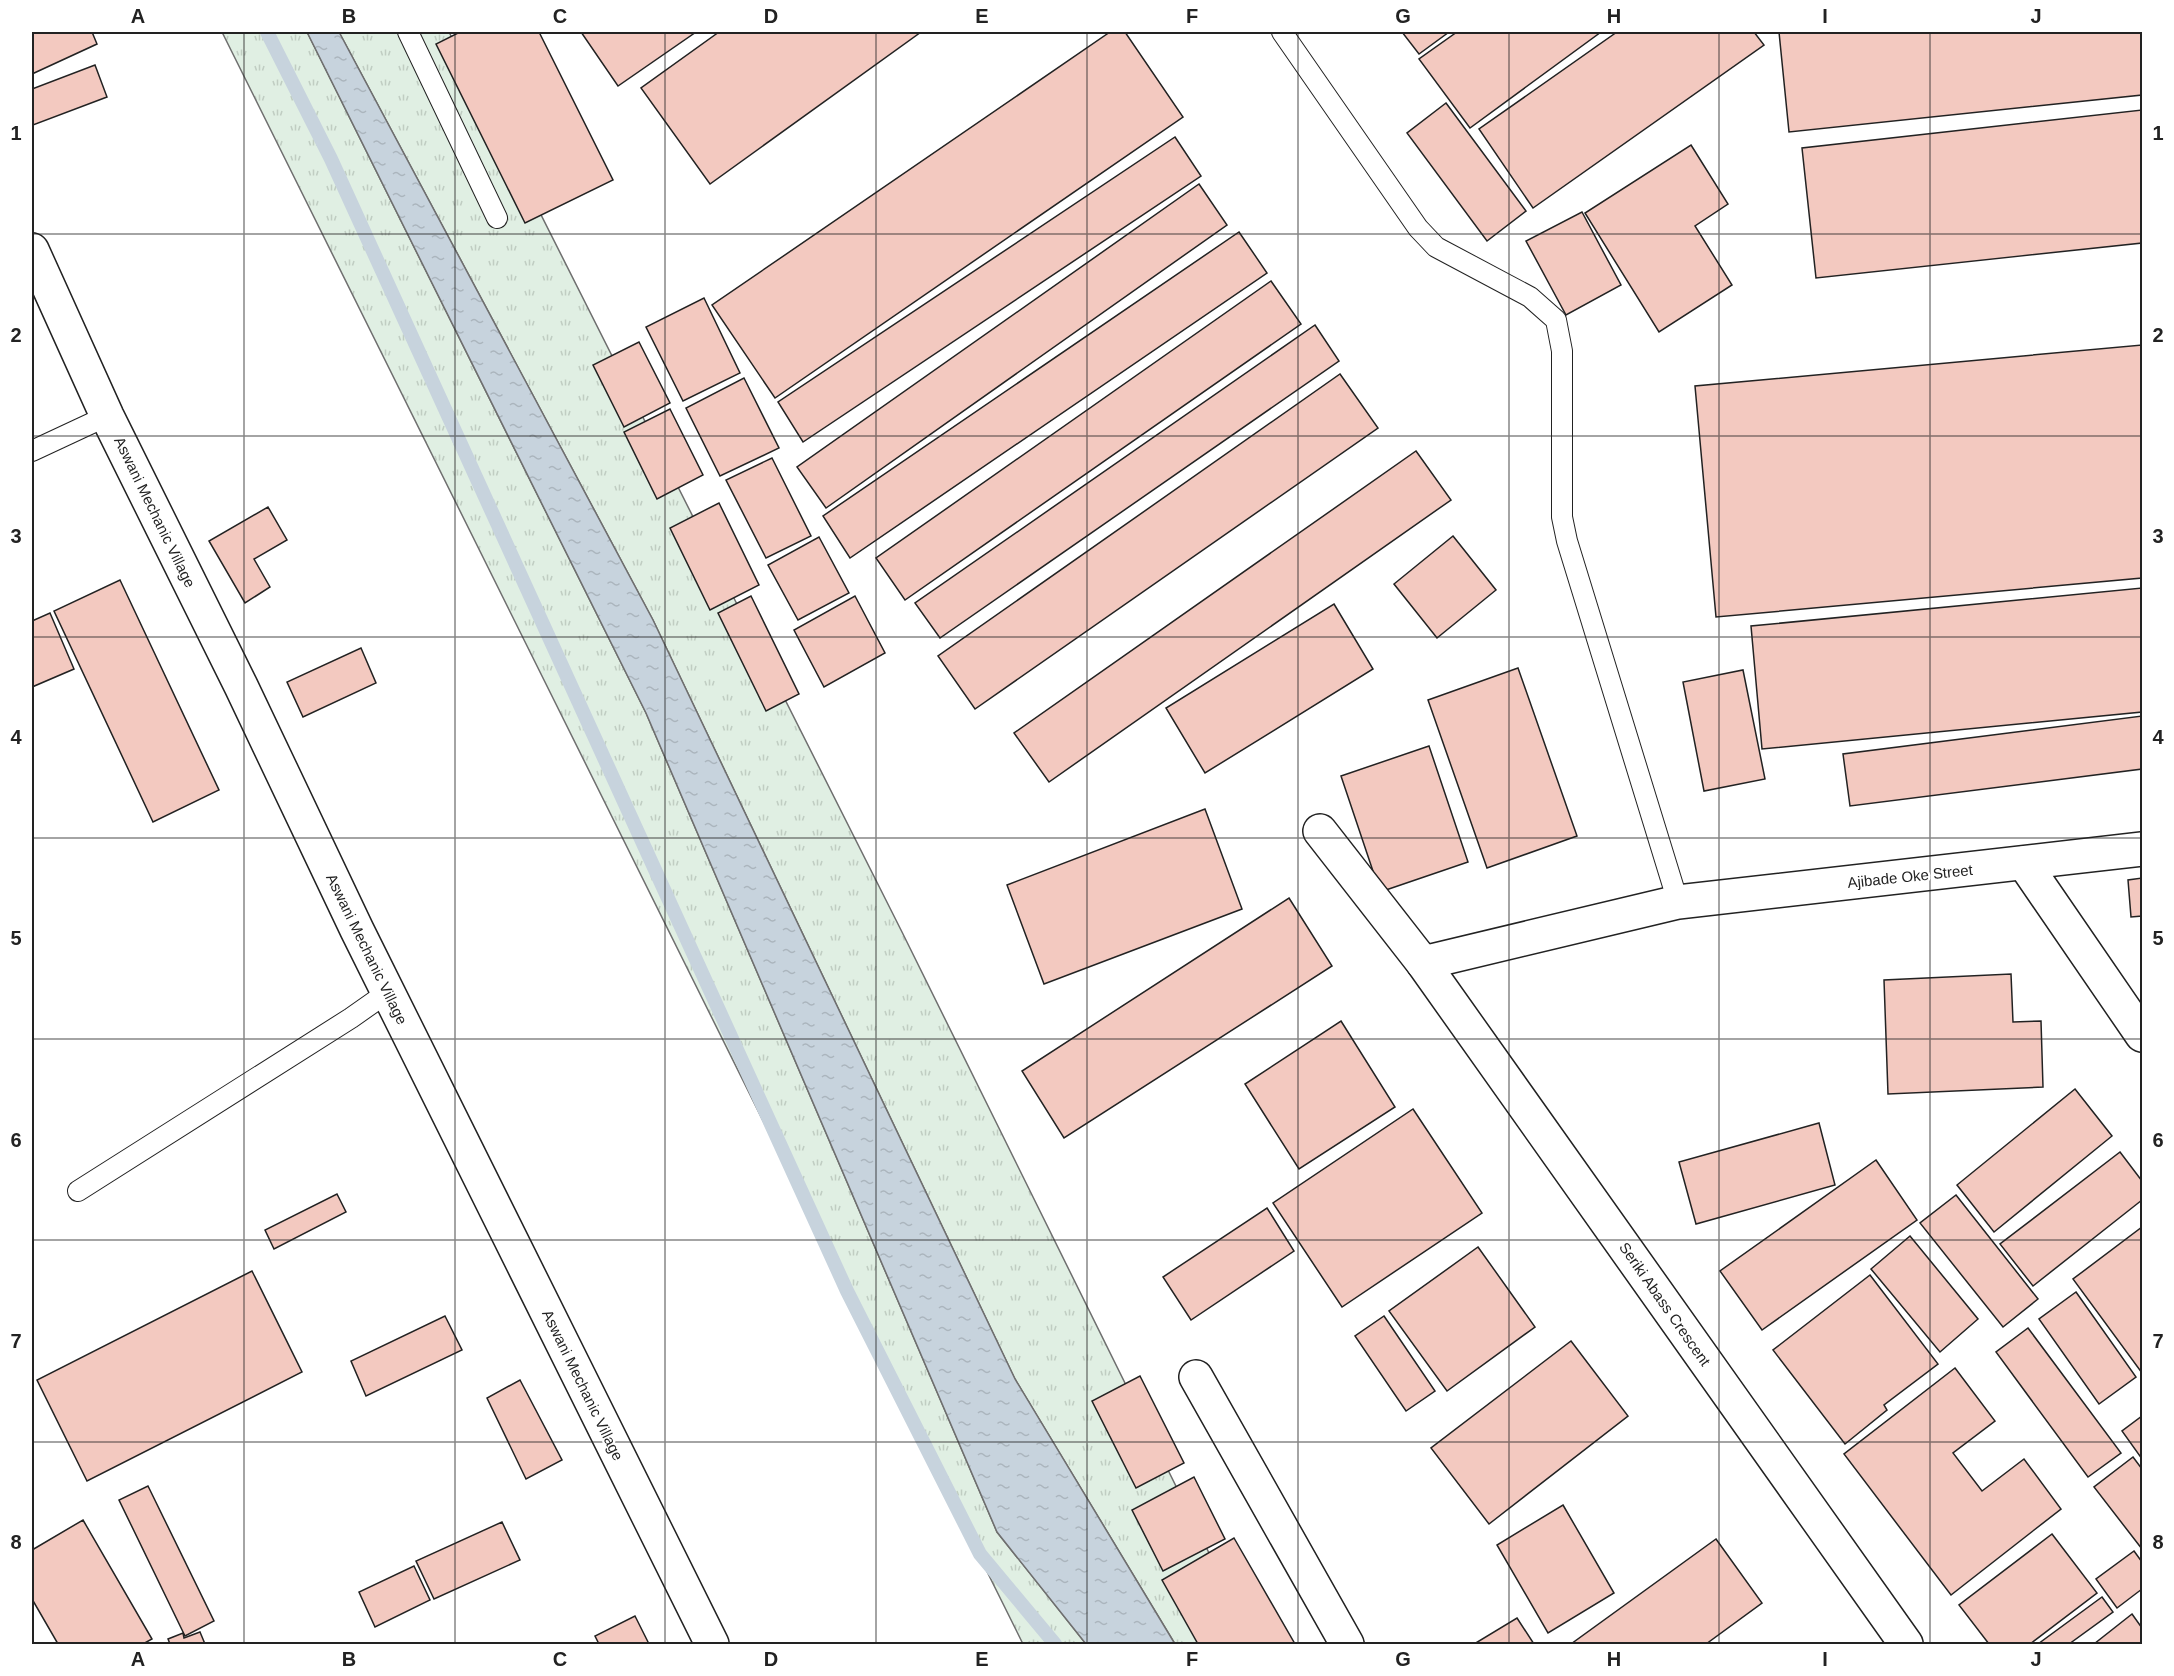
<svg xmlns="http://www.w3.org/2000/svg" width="2174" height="1676" viewBox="0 0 2174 1676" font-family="Helvetica,sans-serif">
<defs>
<pattern id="grass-tufts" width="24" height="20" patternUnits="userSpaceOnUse" patternTransform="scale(1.5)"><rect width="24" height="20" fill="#e0efe3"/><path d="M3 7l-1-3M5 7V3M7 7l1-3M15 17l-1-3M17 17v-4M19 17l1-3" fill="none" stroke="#c0cdc2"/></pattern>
<pattern id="water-ripples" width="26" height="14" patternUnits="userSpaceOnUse" patternTransform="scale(1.5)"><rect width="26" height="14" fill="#c7d3dd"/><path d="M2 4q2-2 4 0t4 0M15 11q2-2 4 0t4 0" fill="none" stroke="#abb5bd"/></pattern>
</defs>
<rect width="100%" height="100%" fill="#fff"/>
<!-- grass -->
<g fill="url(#grass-tufts)" stroke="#6f6f6f" stroke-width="1.5">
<polygon points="222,32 307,32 646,713 997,1532 1086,1644 1023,1644"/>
<polygon points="339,32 449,32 902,932 1254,1644 1175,1644 1015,1379 653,620"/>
</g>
<!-- water -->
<polygon fill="url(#water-ripples)" stroke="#6f6f6f" stroke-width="1.5" points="307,32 339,32 653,620 1015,1379 1175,1644 1086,1644 997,1532 646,713"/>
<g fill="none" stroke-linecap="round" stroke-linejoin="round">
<!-- stream -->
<polyline stroke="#c7d3dd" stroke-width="14" points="267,32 331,159 847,1291 980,1554 1055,1644"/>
</g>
<!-- building -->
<g fill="#f3c9c0" stroke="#222" stroke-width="1.5">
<polygon points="32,32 92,32 97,44 32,74"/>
<polygon points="460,32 539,32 613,180 525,223 436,44"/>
<polygon points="581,32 696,32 618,86"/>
<polygon points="719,32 921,32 710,184 641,88"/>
<polygon points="1110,32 1125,32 1183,117 775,398 712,305"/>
<polygon points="1402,32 1449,32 1419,54"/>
<polygon points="1457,32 1601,32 1470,128 1419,59"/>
<polygon points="1617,32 1754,32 1764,45 1533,208 1479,129"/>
<polygon points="1779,32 2142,32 2142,95 1789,132"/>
<polygon points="95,65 107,97 33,125 32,89"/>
<polygon points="1446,103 1526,211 1487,241 1407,133"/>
<polygon points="2142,110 2142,243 1816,278 1802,148"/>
<polygon points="1175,137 1201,176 803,442 778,402"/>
<polygon points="1691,145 1728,204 1695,226 1732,285 1659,332 1585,213"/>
<polygon points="1199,184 1227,225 826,508 797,467"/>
<polygon points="1582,212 1621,285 1566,315 1526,241"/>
<polygon points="1239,232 1267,273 850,558 823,516"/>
<polygon points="1271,281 1301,324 905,600 876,558"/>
<polygon points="704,298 740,373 683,401 646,327"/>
<polygon points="1315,325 1339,361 940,638 915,603"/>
<polygon points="639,342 670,403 624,427 593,365"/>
<polygon points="2142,345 2142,578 1716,617 1695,386"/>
<polygon points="1340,374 1378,428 975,709 938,656"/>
<polygon points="744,378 779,448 720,476 686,408"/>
<polygon points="670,409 703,475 657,499 624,432"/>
<polygon points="1416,451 1451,500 1049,782 1014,733"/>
<polygon points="772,458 811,536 766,558 726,480"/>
<polygon points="719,503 759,585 710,610 670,528"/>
<polygon points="268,507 287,540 254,559 270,587 245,603 209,541"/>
<polygon points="1453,536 1496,590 1437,638 1394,584"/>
<polygon points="819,537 849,593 798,620 768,565"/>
<polygon points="120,580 219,790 153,822 54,611"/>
<polygon points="2142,588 2142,712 1762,749 1751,626"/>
<polygon points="751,596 799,694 766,711 718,613"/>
<polygon points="855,596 885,653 824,687 794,630"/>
<polygon points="1334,604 1373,669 1205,773 1166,708"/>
<polygon points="50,613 74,669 32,687 32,621"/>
<polygon points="361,648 376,683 303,717 287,682"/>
<polygon points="1518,668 1577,836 1487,868 1428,700"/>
<polygon points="1743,670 1765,779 1704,791 1683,682"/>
<polygon points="2142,716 2142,769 1850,806 1843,754"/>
<polygon points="1429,746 1468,862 1380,892 1341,776"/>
<polygon points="1205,809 1242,909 1044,984 1007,885"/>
<polygon points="2142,878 2142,916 2131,917 2128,880"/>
<polygon points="1289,898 1332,966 1064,1138 1022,1071"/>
<polygon points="2011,974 2013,1022 2041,1021 2043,1087 1888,1094 1884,980"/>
<polygon points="1341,1021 1395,1107 1299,1169 1245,1084"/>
<polygon points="2075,1089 2112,1136 1994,1232 1957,1185"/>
<polygon points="1413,1109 1482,1213 1342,1307 1273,1203"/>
<polygon points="1819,1123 1835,1185 1696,1224 1679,1162"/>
<polygon points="2120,1152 2142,1181 2142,1200 2033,1286 2000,1244"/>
<polygon points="1876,1160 1917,1220 1762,1330 1720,1271"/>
<polygon points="337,1194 346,1212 274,1249 265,1230"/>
<polygon points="1956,1195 2038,1299 2003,1327 1920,1223"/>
<polygon points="1267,1208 1294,1251 1191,1320 1163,1277"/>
<polygon points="2142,1227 2142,1373 2073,1279"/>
<polygon points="1910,1236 1978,1319 1940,1352 1871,1269"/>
<polygon points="1478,1247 1535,1327 1447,1391 1389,1311"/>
<polygon points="252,1271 302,1372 87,1481 37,1380"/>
<polygon points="1870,1275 1938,1364 1884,1405 1887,1410 1845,1444 1773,1350"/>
<polygon points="2076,1292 2136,1377 2099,1404 2039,1319"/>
<polygon points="445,1316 462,1350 366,1396 351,1361"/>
<polygon points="1384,1316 1435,1391 1406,1411 1355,1336"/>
<polygon points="2028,1328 2121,1453 2088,1477 1996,1352"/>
<polygon points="1571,1341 1628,1416 1489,1524 1431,1448"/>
<polygon points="1955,1368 1995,1421 1953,1453 1982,1491 2024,1459 2061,1509 1951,1595 1844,1454"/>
<polygon points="1140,1376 1184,1463 1136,1488 1092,1401"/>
<polygon points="520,1380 562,1460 526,1479 487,1398"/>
<polygon points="2142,1416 2142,1459 2122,1431"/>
<polygon points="2133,1457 2142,1469 2142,1549 2094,1487"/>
<polygon points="1194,1477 1225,1539 1163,1571 1132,1510"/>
<polygon points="148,1486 214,1621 185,1636 119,1500"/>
<polygon points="1563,1505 1614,1593 1548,1633 1497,1545"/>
<polygon points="83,1520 152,1639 143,1644 58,1644 32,1599 32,1550"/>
<polygon points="502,1522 520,1560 434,1599 416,1561"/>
<polygon points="2052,1534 2097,1593 2030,1644 1989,1644 1959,1605"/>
<polygon points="1234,1538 1295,1644 1198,1644 1162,1580"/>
<polygon points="1716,1539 1762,1603 1706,1644 1571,1644"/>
<polygon points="2134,1551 2142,1562 2142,1589 2117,1608 2096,1579"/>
<polygon points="414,1566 430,1600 375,1627 359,1592"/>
<polygon points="2102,1597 2113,1612 2069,1644 2038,1644"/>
<polygon points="2132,1614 2142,1628 2142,1644 2094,1644"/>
<polygon points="635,1616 649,1644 599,1644 595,1636"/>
<polygon points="1517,1618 1534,1644 1474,1644"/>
<polygon points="200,1632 205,1644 170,1644 168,1639 183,1633 184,1638"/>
</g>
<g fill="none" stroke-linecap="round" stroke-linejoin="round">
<!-- lane casing -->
<g stroke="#222" stroke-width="22">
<g id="lane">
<polyline points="408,32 497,218"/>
<polyline points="1282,32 1418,228 1436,247 1530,297 1556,320 1562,351 1562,517 1567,541 1678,902"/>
<polyline points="32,451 107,416"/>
<polyline points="78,1191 351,1018 388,992"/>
</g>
</g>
<!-- street casing -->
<g stroke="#222" stroke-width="36">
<g id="street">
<polyline points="32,250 107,416 241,686 357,930 712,1644"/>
<polyline points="1320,831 1423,963 1678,902 2142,849"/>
<polyline points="2024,863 2142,1035"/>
<polyline points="1423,963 1906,1644"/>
<polyline points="1196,1377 1347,1644"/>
</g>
</g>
<!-- lane -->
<use href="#lane" stroke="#fff" stroke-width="20"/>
<!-- street -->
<use href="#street" stroke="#fff" stroke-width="33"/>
</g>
<!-- grid -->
<path fill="none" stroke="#222" stroke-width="1.5" stroke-opacity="0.55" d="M244 32V1644M455 32V1644M665 32V1644M876 32V1644M1087 32V1644M1298 32V1644M1509 32V1644M1719 32V1644M1930 32V1644M32 234H2142M32 436H2142M32 637H2142M32 838H2142M32 1039H2142M32 1240H2142M32 1442H2142"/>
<g text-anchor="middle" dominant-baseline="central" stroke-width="4.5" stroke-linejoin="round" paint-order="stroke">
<!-- street labels -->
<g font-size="15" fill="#222" stroke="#fff">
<text transform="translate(155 512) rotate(64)">Aswani Mechanic Village</text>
<text transform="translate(1910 876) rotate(-6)">Ajibade Oke Street</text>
<text transform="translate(367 949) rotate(64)">Aswani Mechanic Village</text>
<text transform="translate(1665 1304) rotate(55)">Seriki Abass Crescent</text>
<text transform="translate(583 1385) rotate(64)">Aswani Mechanic Village</text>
</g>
</g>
<!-- border -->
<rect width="2174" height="1676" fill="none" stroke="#ffffff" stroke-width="66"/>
<rect x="33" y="33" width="2108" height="1610" fill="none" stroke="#222" stroke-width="2"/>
<g font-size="20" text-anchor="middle" font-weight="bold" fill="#222">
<text x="138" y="23">A</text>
<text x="349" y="23">B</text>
<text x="560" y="23">C</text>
<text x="771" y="23">D</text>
<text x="982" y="23">E</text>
<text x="1192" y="23">F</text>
<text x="1403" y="23">G</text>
<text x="1614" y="23">H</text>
<text x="1825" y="23">I</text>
<text x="2036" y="23">J</text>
<text x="16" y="140">1</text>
<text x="2158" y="140">1</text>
<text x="16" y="342">2</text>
<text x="2158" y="342">2</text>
<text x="16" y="543">3</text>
<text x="2158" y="543">3</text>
<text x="16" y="744">4</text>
<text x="2158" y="744">4</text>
<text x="16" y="945">5</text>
<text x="2158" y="945">5</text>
<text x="16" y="1147">6</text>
<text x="2158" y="1147">6</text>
<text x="16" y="1348">7</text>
<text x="2158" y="1348">7</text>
<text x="16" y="1549">8</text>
<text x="2158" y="1549">8</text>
<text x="138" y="1666">A</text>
<text x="349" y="1666">B</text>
<text x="560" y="1666">C</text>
<text x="771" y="1666">D</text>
<text x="982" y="1666">E</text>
<text x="1192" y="1666">F</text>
<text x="1403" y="1666">G</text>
<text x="1614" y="1666">H</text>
<text x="1825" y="1666">I</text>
<text x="2036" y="1666">J</text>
</g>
</svg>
